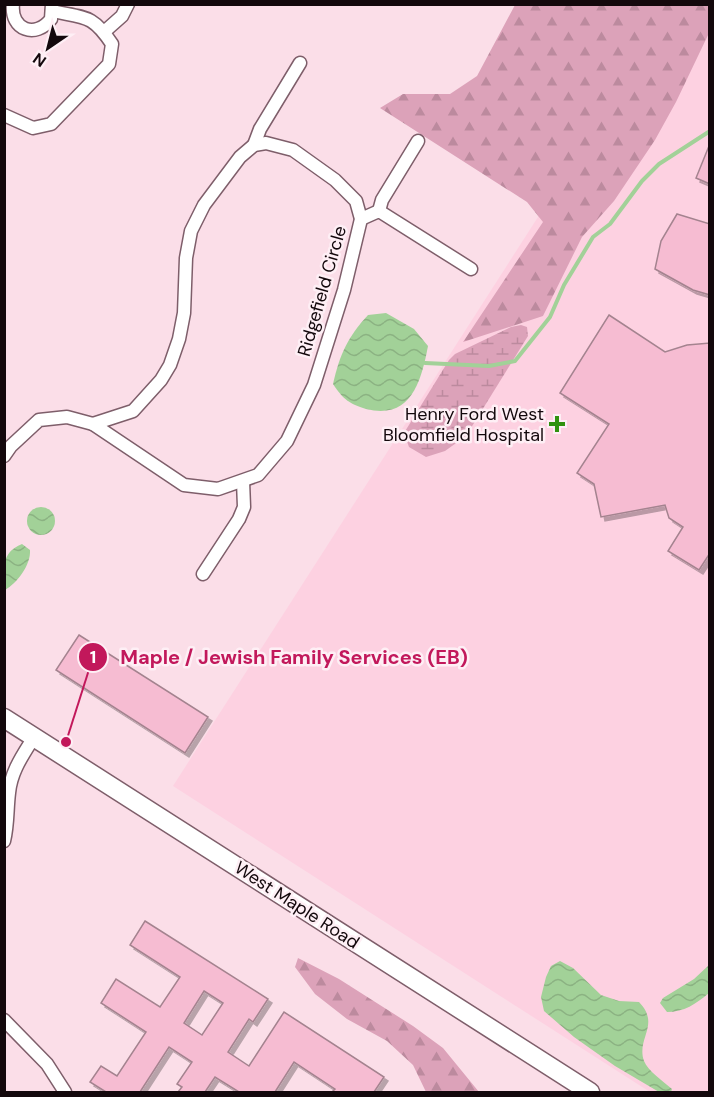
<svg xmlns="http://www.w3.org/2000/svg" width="714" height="1097" viewBox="0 0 714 1097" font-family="'DM Sans',sans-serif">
<defs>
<pattern id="forest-firs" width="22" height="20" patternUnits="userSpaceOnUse" patternTransform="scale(1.5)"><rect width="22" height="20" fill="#dca2b9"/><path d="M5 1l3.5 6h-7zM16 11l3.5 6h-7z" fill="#bc8a9e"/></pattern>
<pattern id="wetland-marsh" width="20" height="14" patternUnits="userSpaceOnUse" patternTransform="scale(1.5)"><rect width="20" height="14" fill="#dca2b9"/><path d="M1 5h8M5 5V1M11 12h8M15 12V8" fill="none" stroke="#bc8a9e"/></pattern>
<pattern id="water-waves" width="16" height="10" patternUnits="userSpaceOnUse" patternTransform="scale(1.5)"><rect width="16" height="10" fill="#a2d198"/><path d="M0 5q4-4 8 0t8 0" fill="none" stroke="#8bb282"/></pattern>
<filter id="shadow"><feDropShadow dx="4" dy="4" stdDeviation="0" flood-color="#0004"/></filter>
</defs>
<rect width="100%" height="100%" fill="#fbdee8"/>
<!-- built -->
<polygon fill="#fdd1e1" points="674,5 709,5 709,1092 650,1092 173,786"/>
<!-- forest -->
<g fill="url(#forest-firs)">
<polygon points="515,5 709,5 709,33 676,102 655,140 614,201 582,237 543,316 463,342 543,222 527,202 380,108 403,94 450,94 477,76"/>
<polygon points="298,958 339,979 413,1026 443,1048 479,1092 426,1092 413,1065 387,1041 347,1019 315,994 295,967"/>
</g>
<!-- wetland -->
<polygon fill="url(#wetland-marsh)" points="521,325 527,327 528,336 466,436 445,451 426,457 409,447 404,433 449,360 455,354 511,327"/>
<!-- water -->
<g fill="url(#water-waves)">
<path d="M386 313 414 329 428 346C421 382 411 420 366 409 349 404 343 399 333 384 340 354 347 338 368 315Z"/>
<circle cx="41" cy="521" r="14"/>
<path d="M22 544 30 550C31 565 17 583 5 590 4 569 0 553 22 544Z"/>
<path d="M560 961 573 968 601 995 619 1001 639 1002C661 1025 636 1038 644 1061 648 1071 663 1081 672 1089L671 1092H659L615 1066 574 1037 544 1011 541 997 546 977 551 966Z"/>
<path d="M709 965V993C696 1004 684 1012 667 1012L660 1003 663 998 694 979Z"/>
</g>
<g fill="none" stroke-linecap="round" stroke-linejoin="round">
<!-- stream -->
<polyline stroke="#a2d198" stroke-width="4" points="425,363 489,366 515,361 550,317 564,285 593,237 610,224 642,181 659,164 710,131"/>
</g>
<!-- building -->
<g fill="#f6bcd2" stroke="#a4838f" stroke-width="1.5" fill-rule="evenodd" filter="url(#shadow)">
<polygon points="709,146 710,146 710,184 696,178"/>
<polygon points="677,214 710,224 710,295 693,290 655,269 661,241"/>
<polygon points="609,315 665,352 687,345 710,343 710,553 699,570 668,551 683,527 669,518 665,505 601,517 594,484 577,473 609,424 560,393"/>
<polygon points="79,635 208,717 185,753 56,670"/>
<path d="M145 921 268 999 253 1022 249 1019 228 1052 249 1066 284 1012 384 1077 374 1092H332L335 1089 294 1062 275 1092H239L215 1077 205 1092H178L182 1087 177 1084 192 1062 169 1047 140 1092H106L90 1082 101 1066 117 1076 146 1032 101 1003 116 979 160 1007 180 977 130 945ZM204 991 223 1003 202 1035 184 1023Z"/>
</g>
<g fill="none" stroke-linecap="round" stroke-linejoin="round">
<!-- street casing -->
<g stroke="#7e5e6a" stroke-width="15">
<g id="street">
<path d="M13 4C10 30 36 39 51 19L52 4"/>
<polyline points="104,32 122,16 128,4"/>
<path d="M4 115 33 128 51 124 109 64 112 44C92 14 85 18 52 11"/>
<polygon points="266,143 293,150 335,180 356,201 361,219 344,290 314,385 287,441 258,475 218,489 184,485 93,424 133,411 161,380 170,365 179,339 184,313 186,258 191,231 204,205 240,157 254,145"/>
<polyline points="254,145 260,129 300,63"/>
<polyline points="379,211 382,200 418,141"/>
<polyline points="361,219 379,211 471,269"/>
<polyline points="4,456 11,446 39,420 67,417 93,424"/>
<polyline points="203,574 239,519 244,507 243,481"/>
<path d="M4 841C8 825 7 809 9 793 11 771 23 755 34 737"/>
<polyline points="4,1020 47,1064 65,1092"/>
</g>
</g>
<!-- secondary casing -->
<g stroke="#7e5e6a" stroke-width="21">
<polyline id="secondary" points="4,718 590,1092"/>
</g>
<!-- street -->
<use href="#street" stroke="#fff" stroke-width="12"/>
<!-- secondary -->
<use href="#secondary" stroke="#fff" stroke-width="18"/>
</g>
<!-- markers -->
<path fill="#30920f" stroke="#feeff5" stroke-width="2" d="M554 415h6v6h6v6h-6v6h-6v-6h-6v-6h6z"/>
<g text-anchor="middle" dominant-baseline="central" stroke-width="5" stroke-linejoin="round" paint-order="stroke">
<!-- street labels -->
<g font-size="18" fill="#13080c" stroke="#feeff5">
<text transform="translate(322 291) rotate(-74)">Ridgefield Circle</text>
<text transform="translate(297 905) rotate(33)">West Maple Road</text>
</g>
<!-- poi labels -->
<g font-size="18" fill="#13080c" stroke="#feeff5" text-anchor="end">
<text x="544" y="414">Henry Ford West<tspan x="544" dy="21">Bloomfield Hospital</tspan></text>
</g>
</g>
<!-- callouts -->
<path fill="none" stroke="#c2185b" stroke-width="2" d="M66 742L93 657"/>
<g fill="#c2185b" stroke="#feeff5" stroke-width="2">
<circle cx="66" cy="742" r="6"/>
<circle cx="93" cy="657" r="15"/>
</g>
<g font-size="18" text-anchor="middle" font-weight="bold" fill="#fff">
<text x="93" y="663">1</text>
</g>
<g font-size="20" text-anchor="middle" font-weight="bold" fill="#c2185b" stroke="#feeff5" stroke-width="5" stroke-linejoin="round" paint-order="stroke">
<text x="294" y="664">Maple / Jewish Family Services (EB)</text>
</g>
<!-- border -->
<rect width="714" height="1097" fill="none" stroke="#13080c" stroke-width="12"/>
<!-- north arrow -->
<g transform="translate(48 48) rotate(215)" stroke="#feeff5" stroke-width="4.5" paint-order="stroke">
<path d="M0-4.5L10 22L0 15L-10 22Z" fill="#13080c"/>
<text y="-9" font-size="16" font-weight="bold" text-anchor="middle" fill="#13080c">N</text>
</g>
</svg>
